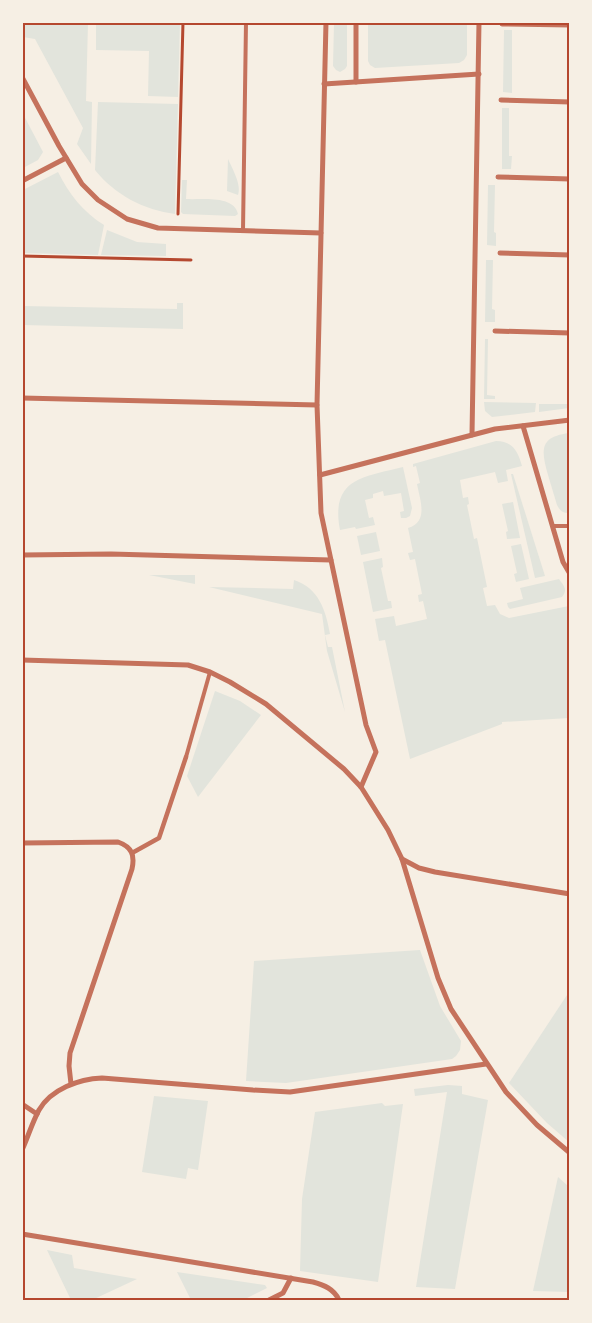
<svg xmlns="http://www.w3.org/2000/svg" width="592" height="1323" viewBox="0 0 592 1323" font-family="'Source Sans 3',sans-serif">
<rect width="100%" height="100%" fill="#f6efe4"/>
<!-- green -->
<g fill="#e2e4dc">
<polygon points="23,22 88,23 86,101 92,102 91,164 77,144 83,128 35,39 23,37"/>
<polygon points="96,23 180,23 178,97 148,96 149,51 96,50"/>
<polygon points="334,23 347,23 347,66 345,69 340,72 336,70 333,66"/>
<polygon points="368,23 467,23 467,55 464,60 459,63 375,68 370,65 368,61"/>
<polygon points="504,30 512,30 512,93 503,92"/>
<path d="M98 102 178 104 175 214C144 210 115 195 95 170Z"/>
<polygon points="502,108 509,108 509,156 512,156 511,169 502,169"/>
<polygon points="22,112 43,152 38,160 23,168"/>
<path d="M228 159C232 168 242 185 238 195L227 191Z"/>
<path d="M58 172C69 194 83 212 104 225L98 255 23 253V190Z"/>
<path d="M182 180H187L186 199C202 200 234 195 238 214L235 216 183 214 181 212Z"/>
<polygon points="488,185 495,185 494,232 496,233 496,246 487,245"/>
<polygon points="107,230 137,242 166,244 166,256 101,255"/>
<polygon points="486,260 493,260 492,309 495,310 495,322 485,322"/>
<polygon points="177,303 183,303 183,329 23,325 23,306 177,309"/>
<polygon points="485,339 488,339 487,395 495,396 495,399 484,399"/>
<polygon points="484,402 536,403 535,412 492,417 485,411"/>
<polygon points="539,404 569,404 569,408 539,412"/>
<path d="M569 433V513C563 513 560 511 557 505 554 495 551 485 548 475 541 450 539 437 569 433Z"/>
<path d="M496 441C513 441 518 452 522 466L506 470 508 481 498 483 495 472 460 480 463 498 468 497 469 504 467 505 474 539 477 538 487 587 483 588 487 606 495 605 500 614 509 618 569 606V718L502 722V724L410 759 385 640 379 641 375 619 394 616 396 626 427 619 423 601 419 602 418 595 422 594 415 559 410 560 408 553 413 552 408 528C429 522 420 500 417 484L420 483 416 466 413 467V464Z"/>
<path d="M403 467 412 508 410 516 406 518H401L400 512 404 511 401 493 384 496 383 491 373 494V498L365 500 369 518 373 517 375 525 356 529 355 527 340 530C330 478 364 477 403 467Z"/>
<polygon points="511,474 513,474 545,576 535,578"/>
<polygon points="513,502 520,538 507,539 506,532 508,531 502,504"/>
<polygon points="376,532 380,551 361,555 357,536"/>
<polygon points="521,544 529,579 516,582 514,574 517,573 511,546"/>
<polygon points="382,558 383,567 381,568 388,601 391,601 392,608 373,612 363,562"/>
<polygon points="149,575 195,575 195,584"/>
<path d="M559 579C564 586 568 590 562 597L510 609 508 607 507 603 523 599 520 588Z"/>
<path d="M294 580C319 588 326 611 330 634L325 635 328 647H332L345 712 327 651 322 614 209 587 293 589Z"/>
<polygon points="215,691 240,701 261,715 198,797 187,776"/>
<polygon points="420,950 440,1006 461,1041 460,1050 456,1056 452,1059 286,1083 246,1081 254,961"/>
<polygon points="569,992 570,992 569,1142 547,1123 509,1083"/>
<polygon points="448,1085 462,1086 462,1094 488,1100 455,1289 416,1287 447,1092 415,1096 414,1089"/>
<polygon points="154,1096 208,1101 198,1170 188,1168 186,1179 142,1172"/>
<polygon points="382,1103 385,1106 403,1104 378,1282 300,1271 302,1199 315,1112"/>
<polygon points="558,1177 569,1187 569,1292 533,1291"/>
<polygon points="47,1250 72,1255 74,1268 137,1279 92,1300 71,1300"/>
<polygon points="177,1272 265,1285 267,1288 243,1300 191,1300"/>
</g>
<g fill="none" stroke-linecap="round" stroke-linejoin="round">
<!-- path -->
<g stroke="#b5482f" stroke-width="3">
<polyline points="178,214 183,22"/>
<polyline points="22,256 191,260"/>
</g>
<!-- service -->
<g stroke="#c5725c" stroke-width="4">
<polyline points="243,230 246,22"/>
<polyline points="553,526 570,526"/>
<polyline points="186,757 210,672"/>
</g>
<!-- pedestrian -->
<polyline stroke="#c5725c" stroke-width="4.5" points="132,853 159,838 186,757"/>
<!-- minor -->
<g stroke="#c5725c" stroke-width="5">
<polyline points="326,22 317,405 321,513 366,725 376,752 361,787"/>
<polyline points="502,24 570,25"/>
<polyline points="22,77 59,146 82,184 98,200 127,219 158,228 321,233"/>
<polyline points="356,82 356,22"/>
<polyline points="324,84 479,74"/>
<polyline points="501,100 570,102"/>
<polyline points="498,177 570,179"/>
<polyline points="22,181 66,158"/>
<polyline points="500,253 570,255"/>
<polyline points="495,331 570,333"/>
<polyline points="22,398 317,405"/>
<polyline points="523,426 563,562 570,574"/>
<polyline points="472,435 479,22"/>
<polyline points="320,475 495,429 570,420"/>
<polyline points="22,555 111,554 331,560"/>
<polyline points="22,660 188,665 210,672 230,682 266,704 344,769 361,787 388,830 402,859 438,978 451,1009 506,1092 537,1125 570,1153"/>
<path d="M22 843 118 842C132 847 135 855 132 869L70 1053 69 1066 71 1084"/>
<polyline points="402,859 419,868 435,872 570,894"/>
<polyline points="22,1104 37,1114"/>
<path d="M22 1150C28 1137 32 1123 39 1110 51 1089 79 1079 102 1078L253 1090 290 1092 486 1064"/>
<path d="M22 1234 313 1282C324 1285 334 1289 339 1300"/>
<polyline points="269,1300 283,1293 291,1278"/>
</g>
</g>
<!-- border -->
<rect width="592" height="1323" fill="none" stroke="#f6efe4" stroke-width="48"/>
<rect x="24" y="24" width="544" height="1275" fill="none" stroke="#b5482f" stroke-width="2"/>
</svg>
